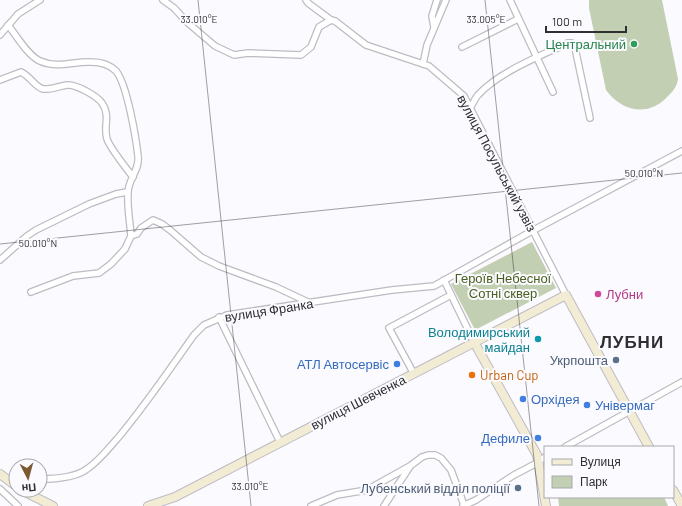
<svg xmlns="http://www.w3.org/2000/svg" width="682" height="506" viewBox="0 0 682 506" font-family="Barlow,sans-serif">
<rect width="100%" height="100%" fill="#fafaff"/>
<!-- park -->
<g fill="#c2cfb2">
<path d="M589 0H662L678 79C677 86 674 90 669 95 650 117 623 113 606 90L589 8Z"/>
<polygon points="532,242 556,288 475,330 451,284"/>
<polygon points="558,497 664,497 668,506 559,506"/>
</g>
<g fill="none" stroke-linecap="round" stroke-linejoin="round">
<!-- minor casing -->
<g stroke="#bdbcc3" stroke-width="8">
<g id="minor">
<polyline points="163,0 174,8 188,23 215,46 234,55 248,53 301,55 311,47 319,27 331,20 335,21 366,45 429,66 464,96 566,295"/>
<polyline points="306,0 308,3 331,20"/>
<polyline points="510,0 553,92"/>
<path d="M8 25C16 35 28 56 40 61 58 69 74 61 91 62 100 62 110 65 116 71 127 84 136 138 138 156 140 170 128 179 128 193 127 207 130 222 131 236L137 234 141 228 153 220 162 224 170 230 201 257 219 266 276 287 310 303"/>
<polyline points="434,27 432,16 437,0"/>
<polyline points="0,35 18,14 40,0"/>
<polyline points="462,47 518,19"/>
<polyline points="423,64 427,45 446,0"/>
<path d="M0 80 21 72C30 76 35 87 43 89 51 90 59 86 67 85 76 84 97 96 102 103 111 116 103 126 107 139 110 148 126 168 133 177"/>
<path d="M470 108C473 104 475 98 478 95 499 72 540 56 568 43H572L575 48 590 118"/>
<polyline points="0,260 27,236 36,230 89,204 116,194 127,192"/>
<polyline points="444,280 474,342"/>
<polyline points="31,292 73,276 99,273 111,264 125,249 131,236"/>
<polyline points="219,317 280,442"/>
<polyline points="414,374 389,328 451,295"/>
<polyline points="565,447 682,382"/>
<path d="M40 479C55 479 75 478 87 469 99 461 108 449 117 439 145 406 169 370 194 335L204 325 227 315 392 290 434 286 532 231 682 151"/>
<polyline points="0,489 18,506"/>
<polyline points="311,506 337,495 367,490 410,466 422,457 428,455 435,455 441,458 451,470 464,505"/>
<polyline points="384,506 409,468"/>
<polyline points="463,506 476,500 514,475 535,464 545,457"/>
</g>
</g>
<!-- secondary casing -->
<g stroke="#bdbcc3" stroke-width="10">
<g id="secondary">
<polyline points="474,342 537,455 546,506"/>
<polyline points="0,474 16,486"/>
<polyline points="21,490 53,506"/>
<polyline points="673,490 682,506"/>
<polyline points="148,506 175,497 566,295 649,447"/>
</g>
</g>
<!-- minor -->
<use href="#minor" stroke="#fff" stroke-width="5.5"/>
<!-- secondary -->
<use href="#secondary" stroke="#f2ecd5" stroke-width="8"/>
</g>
<!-- ticks -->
<path fill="none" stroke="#2f2f32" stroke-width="1" stroke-opacity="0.45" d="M198 0 251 506M485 0 539 506M0 244 682 173"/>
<!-- markers -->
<circle fill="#2e9e5b" stroke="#fafaff" stroke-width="1.5" cx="634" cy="44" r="4"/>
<circle fill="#d1479c" stroke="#fafaff" stroke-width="1.5" cx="598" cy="294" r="4"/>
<circle fill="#0f9aa8" stroke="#fafaff" stroke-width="1.5" cx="538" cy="339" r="4"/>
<g fill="#5c6f8a" stroke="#fafaff" stroke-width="1.5">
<circle cx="616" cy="360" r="4"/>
<circle cx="518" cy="488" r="4"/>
</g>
<g fill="#3f7fe0" stroke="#fafaff" stroke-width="1.5">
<circle cx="397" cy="364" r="4"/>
<circle cx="523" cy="399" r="4"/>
<circle cx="587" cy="405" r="4"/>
<circle cx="538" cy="438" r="4"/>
</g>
<circle fill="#e8710a" stroke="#fafaff" stroke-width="1.5" cx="472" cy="375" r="4"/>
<g text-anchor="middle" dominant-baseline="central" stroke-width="4" stroke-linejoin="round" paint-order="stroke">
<!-- leisure labels -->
<g font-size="13" fill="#27864d" stroke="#fafaff" text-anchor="end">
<text x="626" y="44">Центральний</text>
</g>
<!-- street labels -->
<g font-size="13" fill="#2f2f32" stroke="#fafaff">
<text transform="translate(497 163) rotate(62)">вулиця Посульський узвіз</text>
<text transform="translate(269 310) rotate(-9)">вулиця Франка</text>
<text transform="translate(358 402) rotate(-27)">вулиця Шевченка</text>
</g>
<!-- park labels -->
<g font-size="13" fill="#49601f" stroke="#fafaff">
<text x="503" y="278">Героїв Небесної<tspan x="503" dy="15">Сотні сквер</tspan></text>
</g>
<!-- hotel labels -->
<g font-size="13" fill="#b23c85" stroke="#fafaff" text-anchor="start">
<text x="606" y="294">Лубни</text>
</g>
<!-- culture labels -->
<g font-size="13" fill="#0d838f" stroke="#fafaff" text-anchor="end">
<text x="530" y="332">Володимирський<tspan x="530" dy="15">майдан</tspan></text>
</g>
<!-- service labels -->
<g font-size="13" fill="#4e5e75" stroke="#fafaff" text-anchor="end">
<text x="608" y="360">Укрпошта</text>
<text x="510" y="488">Лубенський відділ поліції</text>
</g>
<!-- shop labels -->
<g font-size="13" fill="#366cbe" stroke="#fafaff" text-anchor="end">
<text x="389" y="364">АТЛ Автосервіс</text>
<text x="531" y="399" text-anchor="start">Орхідея</text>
<text x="595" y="405" text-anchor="start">Універмаг</text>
<text x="530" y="438">Дефиле</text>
</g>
<!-- food labels -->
<g font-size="13" fill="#c56008" stroke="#fafaff" text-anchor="start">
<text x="480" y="375">Urban Cup</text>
</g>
<!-- district labels -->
<g font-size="17" font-weight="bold" letter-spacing="1" fill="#2f2f32" stroke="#fafaff">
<text x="632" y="341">ЛУБНИ</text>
</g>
</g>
<g font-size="10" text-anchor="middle" fill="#2f2f32" stroke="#fafaff" stroke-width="4" stroke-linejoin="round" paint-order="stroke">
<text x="199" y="23">33.010°E</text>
<text x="486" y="23">33.005°E</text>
<text x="644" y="177">50.010°N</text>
<text x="38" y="247">50.010°N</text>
<text x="250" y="490">33.010°E</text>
</g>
<!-- legend -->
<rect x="544" y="446" width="130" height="52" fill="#fafaff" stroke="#a9a9ad"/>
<rect x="552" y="459" width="20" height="6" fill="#f2ecd5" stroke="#a9a9ad"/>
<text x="580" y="466" font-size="12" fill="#2f2f32">Вулиця</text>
<rect x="552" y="476" width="20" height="12" fill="#c2cfb2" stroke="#a9a9ad"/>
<text x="580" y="486" font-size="12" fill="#2f2f32">Парк</text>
<!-- north arrow -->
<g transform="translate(28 478) rotate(174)"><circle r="19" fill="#fafaff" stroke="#a9a9ad"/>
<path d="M0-3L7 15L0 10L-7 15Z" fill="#7b5a31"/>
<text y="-6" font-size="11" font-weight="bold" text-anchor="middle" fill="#2f2f32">Пн</text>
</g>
<!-- scale -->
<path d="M546 26v6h80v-6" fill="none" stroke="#2f2f32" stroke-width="2"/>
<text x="552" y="26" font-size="12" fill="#2f2f32" stroke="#fafaff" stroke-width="3" paint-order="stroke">100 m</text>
</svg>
